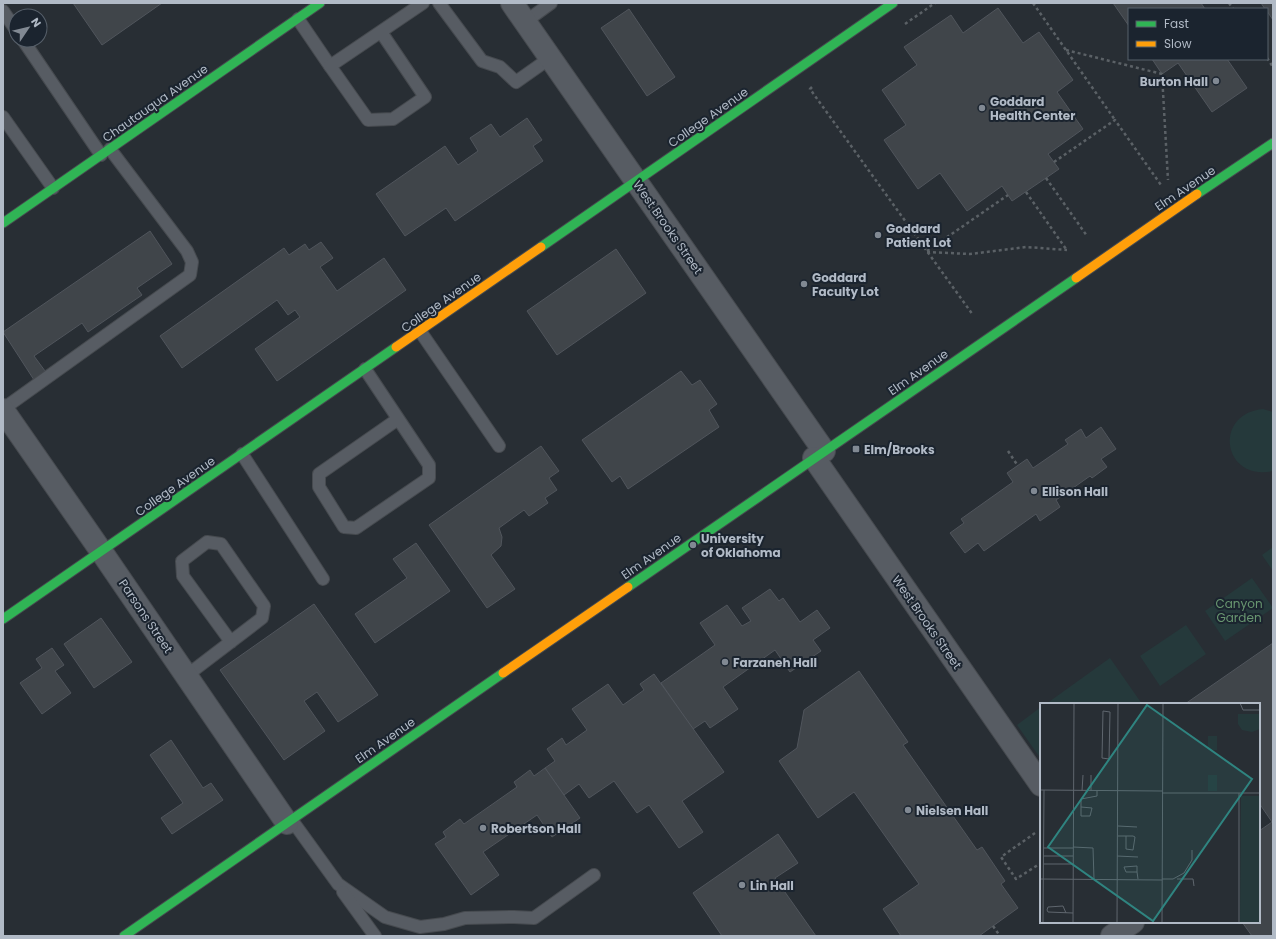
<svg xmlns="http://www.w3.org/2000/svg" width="1276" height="939" viewBox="0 0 1276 939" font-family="Poppins,sans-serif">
<rect width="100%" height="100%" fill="#282e34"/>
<!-- green -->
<g fill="#25393b">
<path d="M1263 409 1273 412V471C1223 482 1212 414 1263 409Z"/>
<polygon points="1273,547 1273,571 1262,555"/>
<polygon points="1252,578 1273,608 1225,641 1205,611"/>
<polygon points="1186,625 1206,654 1160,686 1140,656"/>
<polygon points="1110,658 1142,704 1046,704"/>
<polygon points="1041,707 1041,759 1017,725"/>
</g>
<!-- building -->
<g fill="#40454a" stroke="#50555c">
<polygon points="73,3 162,3 102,45"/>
<polygon points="1113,3 1201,3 1205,9 1129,9 1129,26"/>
<polygon points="1261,3 1273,3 1273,20 1267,11 1267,9 1265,9"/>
<polygon points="998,8 1023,43 1039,32 1073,80 1057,92 1083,129 1048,154 1059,169 1046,178 1012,201 1002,186 967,211 940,173 918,189 884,140 906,125 882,90 917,65 904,47 951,15 963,33"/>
<polygon points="629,9 675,77 647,96 601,28"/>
<polygon points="1152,59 1227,59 1247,88 1212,112 1178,63 1162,74"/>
<polygon points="527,118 542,140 533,146 543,161 455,221 446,208 405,236 376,194 445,146 458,165 478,151 470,138 491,124 500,137"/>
<polygon points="150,231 172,264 137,288 142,295 88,332 82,323 34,356 48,375 36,383 3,332"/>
<polygon points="321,242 333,258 320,267 337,291 384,258 406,290 277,381 255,349 300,317 295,310 288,315 277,300 182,368 160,336 284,248 289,255 305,244 309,250"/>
<polygon points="616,249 646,293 557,355 527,311"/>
<polygon points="681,371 692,385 700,380 717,404 709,410 719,427 628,489 620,476 612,482 582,440"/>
<polygon points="1101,427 1116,449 1101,459 1107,467 1092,478 1090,476 1056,500 1060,507 1040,521 1036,514 984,551 978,543 965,553 950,533 964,523 961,519 1013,482 1007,473 1027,459 1033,468 1068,444 1065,440 1081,429 1086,438"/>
<polygon points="541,446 559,471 549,478 557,490 545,498 548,503 529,516 524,510 499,528 502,537 501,546 491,555 515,589 487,608 429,525"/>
<polygon points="416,543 450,591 375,643 355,614 407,578 393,559"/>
<polygon points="770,589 779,601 783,598 800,622 817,610 830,628 813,640 821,651 790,672 775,650 723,687 738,709 710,728 705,721 693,729 661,683 715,645 700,623 727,605 742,626 751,621 742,608"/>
<polygon points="314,604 378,695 338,722 317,692 304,701 325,731 284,760 220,670"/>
<polygon points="101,618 132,662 94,688 64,644"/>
<polygon points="1273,643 1273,936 1252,936 1242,922 1259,922 1259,831 1272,822 1259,803 1259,704 1185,704"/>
<polygon points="52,648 64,665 55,671 71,693 42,714 20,683 42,668 36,659"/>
<polygon points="859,671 908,742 903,745 977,850 982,847 1005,881 1001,884 1018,908 979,936 901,936 883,909 919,884 854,792 818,818 779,761 797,748 804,710"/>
<polygon points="654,674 724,772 682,801 703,832 679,848 649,805 637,813 614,781 589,798 579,784 564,795 545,768 555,761 547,749 562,738 566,745 587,730 572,709 608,684 623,705 644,690 640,684"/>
<polygon points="171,740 203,788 211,783 223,800 172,834 161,818 183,803 150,755"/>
<polygon points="545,768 580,818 552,837 537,815 483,852 499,875 471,895 435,844 446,837 443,832 460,819 464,824 517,787 514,782 530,770 534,776"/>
<polygon points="778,834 798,863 775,878 816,936 722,936 693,893"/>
</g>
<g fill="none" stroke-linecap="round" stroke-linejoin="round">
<!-- lane casing -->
<g stroke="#464a4f" stroke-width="14">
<g id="lane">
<polyline points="439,3 482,61 500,67 516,82 550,58"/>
<polyline points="3,11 16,30"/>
<polyline points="298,19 330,66"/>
<polyline points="525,22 551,3"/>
<polyline points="381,32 425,97 393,119 368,120 330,66 423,3"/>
<polyline points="23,40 101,155"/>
<polyline points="3,117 53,188"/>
<polyline points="420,331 499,446"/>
<polyline points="365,369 429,465 429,478 356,528 344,527 319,487 319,474 398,419"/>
<polyline points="3,409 190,275 192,262 187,251 110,149"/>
<polyline points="242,454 323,579"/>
<polyline points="186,676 262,618 264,606 221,544 207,542 182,561 183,576 231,642"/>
<polyline points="291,819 338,884 385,917 420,927 444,924 465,918 514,917 534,918 594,875"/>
<polyline points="343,892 375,936"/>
</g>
</g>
<!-- street casing -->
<g stroke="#464a4f" stroke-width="24">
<g id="street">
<polyline points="512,3 824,451"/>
<polyline points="3,410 101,551 287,823"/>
<polyline points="814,458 1041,785"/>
<polyline points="1112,936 1133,922"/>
</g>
</g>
<!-- fast casing -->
<g stroke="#464a4f" stroke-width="11">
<g id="fast">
<polyline points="1197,194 1273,143"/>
<polyline points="3,223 320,3"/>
<polyline points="541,247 893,3"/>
<polyline points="628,587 1076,278"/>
<polyline points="3,619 396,347"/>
<polyline points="124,936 503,673"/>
</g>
</g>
<!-- slow casing -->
<g stroke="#464a4f" stroke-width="11">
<g id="slow">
<polyline points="1076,278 1197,194"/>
<polyline points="396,347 541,247"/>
<polyline points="503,673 628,587"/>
</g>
</g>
<!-- path -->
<g stroke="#5b6166" stroke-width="2.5" stroke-dasharray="3 3" stroke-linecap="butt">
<polyline points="1033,3 1115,120"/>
<polyline points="1229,3 1233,9"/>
<polyline points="905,24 935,3"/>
<polyline points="1066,50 1162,74 1168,180"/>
<polyline points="1267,58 1273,67"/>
<polyline points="812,87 810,89 973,315"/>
<polyline points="1054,162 1115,120 1161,185"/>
<polyline points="1046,178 1087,236"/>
<polyline points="1026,192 1066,249"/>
<polyline points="927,251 1008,195"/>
<polyline points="927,252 970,254 1026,247 1067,250"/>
<polyline points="1008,451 1018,466"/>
<polyline points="1035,833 1001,857 1016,879 1041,863"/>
<polyline points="993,926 1000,936"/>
</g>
<!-- lane -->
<use href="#lane" stroke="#575c63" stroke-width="12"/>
<!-- street -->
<use href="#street" stroke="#575c63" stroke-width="22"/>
<!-- fast -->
<use href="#fast" stroke="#30b455" stroke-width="9"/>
<!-- slow -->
<use href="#slow" stroke="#ff9f0a" stroke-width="9"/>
</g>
<!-- markers -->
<g fill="#818993" stroke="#1b242f" stroke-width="1.5">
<circle cx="1216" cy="81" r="4"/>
<circle cx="982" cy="108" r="4"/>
<circle cx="878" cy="235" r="4"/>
<circle cx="804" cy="284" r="4"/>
<rect x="852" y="445" width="8" height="8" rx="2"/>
<circle cx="1034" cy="491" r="4"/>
<circle cx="693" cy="545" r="4"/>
<circle cx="725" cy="662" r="4"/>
<circle cx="908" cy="810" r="4"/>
<circle cx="483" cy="828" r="4"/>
<circle cx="742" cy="885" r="4"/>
</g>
<g text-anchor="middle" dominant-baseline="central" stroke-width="4" stroke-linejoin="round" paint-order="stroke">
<!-- poi labels -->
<g font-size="12" font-weight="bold" fill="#b1bac6" stroke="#1b242f" text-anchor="start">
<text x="1208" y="81" text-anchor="end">Burton Hall</text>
<text x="990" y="101">Goddard<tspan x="990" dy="14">Health Center</tspan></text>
<text x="886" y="228">Goddard<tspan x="886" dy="14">Patient Lot</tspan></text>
<text x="812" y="277">Goddard<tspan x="812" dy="14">Faculty Lot</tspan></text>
<text x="864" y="449">Elm/Brooks</text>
<text x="1042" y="491">Ellison Hall</text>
<text x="701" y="538">University<tspan x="701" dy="14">of Oklahoma</tspan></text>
<text x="733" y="662">Farzaneh Hall</text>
<text x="916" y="810">Nielsen Hall</text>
<text x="491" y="828">Robertson Hall</text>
<text x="750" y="885">Lin Hall</text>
</g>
<!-- street labels -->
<g font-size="12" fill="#b1bac6" stroke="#1b242f">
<text transform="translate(155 103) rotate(-35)">Chautauqua Avenue</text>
<text transform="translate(708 117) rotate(-35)">College Avenue</text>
<text transform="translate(1185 188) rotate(-34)">Elm Avenue</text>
<text transform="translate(668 227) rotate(55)">West Brooks Street</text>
<text transform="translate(441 302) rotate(-35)">College Avenue</text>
<text transform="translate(918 372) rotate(-35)">Elm Avenue</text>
<text transform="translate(175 486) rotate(-35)">College Avenue</text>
<text transform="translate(651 556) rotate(-35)">Elm Avenue</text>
<text transform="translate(146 616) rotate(56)">Parsons Street</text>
<text transform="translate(927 622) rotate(55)">West Brooks Street</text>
<text transform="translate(385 740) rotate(-35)">Elm Avenue</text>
</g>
<!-- park labels -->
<g font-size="12" fill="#689670" stroke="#1b242f">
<text x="1239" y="603">Canyon<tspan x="1239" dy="14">Garden</tspan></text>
</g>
</g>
<!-- overview -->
<g transform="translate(1040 703)">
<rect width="220" height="220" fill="#282e34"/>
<path d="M198 11H220V26L212 29 202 27 198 21ZM168 33H177V47H168ZM168 72H177V88H168ZM201 93H220V220H200Z" fill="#25393b"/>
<path fill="none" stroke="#5f666e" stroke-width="1" d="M200 0 203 7H220M63 8 70 9 69 56 62 55ZM51 72V88M0 87 122 88M42 88 43 72M122 90H220M41 104 52 105 50 113H41V96L57 93V88M78 123 97 124M78 133H93L95 134 93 147 86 146V133M33 144 53 145 54 176M3 145H33M3 153H33M77 153 98 154M3 161H33M97 169H86L84 164 97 163V169L98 176M0 176 122 177M122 176H133L144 170 152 157V147M137 176H153L154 183M26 210 23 203 8 204 7 207 8 209 33 210M3 220 4 87M33 220 34 0M77 220 78 0M122 220 123 0M199 220V90"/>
<path fill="#2f8480" fill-opacity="0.15" stroke="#2f8480" stroke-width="2" d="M107 2 212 76 113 218 8 144Z"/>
<rect width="220" height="220" fill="none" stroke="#b1bac6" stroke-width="2"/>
</g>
<!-- border -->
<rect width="1276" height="939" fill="none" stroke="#b1bac6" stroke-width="8"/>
<!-- legend -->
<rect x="1128" y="8" width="140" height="52" fill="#1b242f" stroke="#57606b"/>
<rect x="1136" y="21" width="20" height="6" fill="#30b455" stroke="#57606b"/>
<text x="1164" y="28" font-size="12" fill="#b1bac6">Fast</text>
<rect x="1136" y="41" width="20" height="6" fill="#ff9f0a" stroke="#57606b"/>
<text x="1164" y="48" font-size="12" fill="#b1bac6">Slow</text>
<!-- north arrow -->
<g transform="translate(28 28) rotate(55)"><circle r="19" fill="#1b242f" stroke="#57606b"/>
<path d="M0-3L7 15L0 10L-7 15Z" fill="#818993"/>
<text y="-6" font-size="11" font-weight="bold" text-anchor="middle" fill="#b1bac6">N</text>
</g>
</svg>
